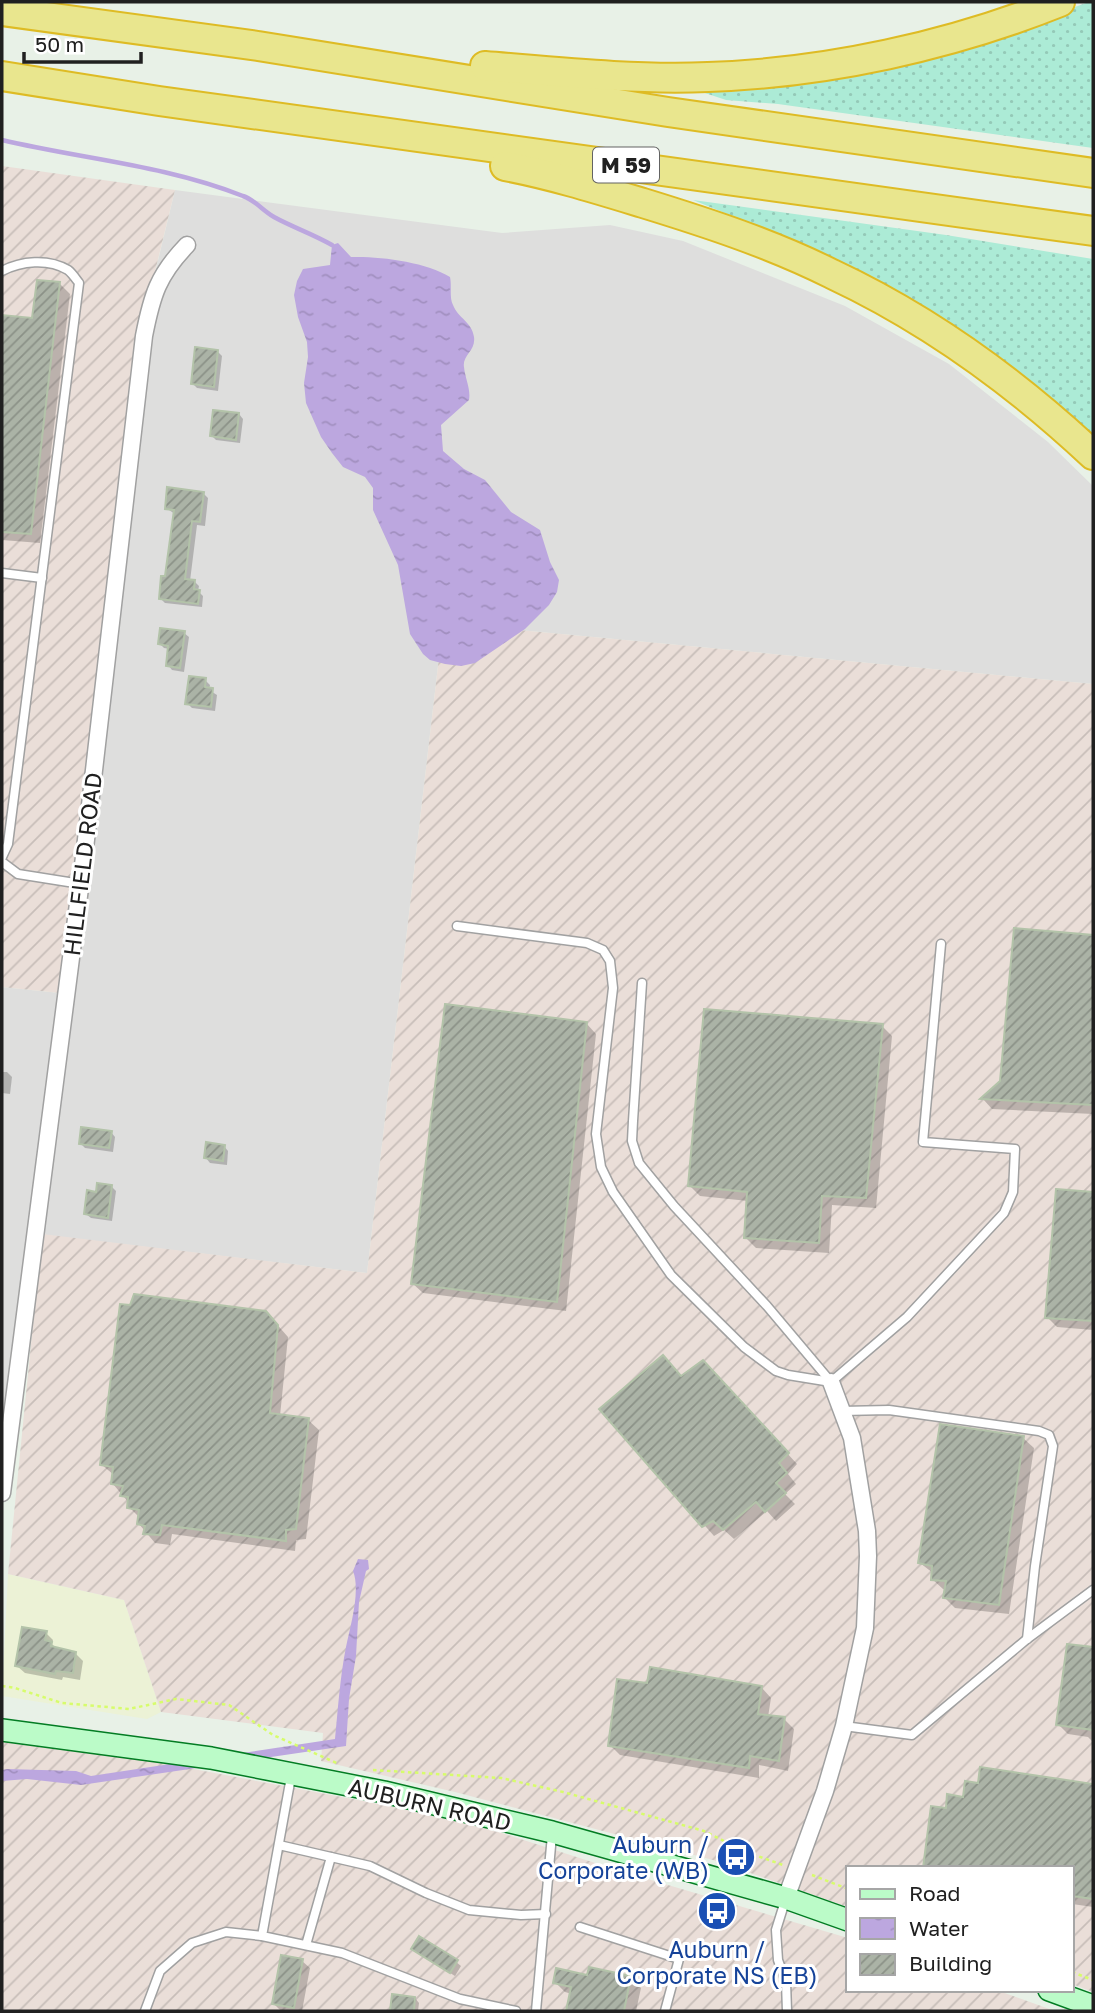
<svg xmlns="http://www.w3.org/2000/svg" width="1095" height="2013" viewBox="0 0 1095 2013" font-family="'Golos Text',sans-serif">
<defs>
<pattern id="industrial-furrows" width="10" height="10" patternUnits="userSpaceOnUse" patternTransform="scale(1.75)"><rect width="10" height="10" fill="#eaded8"/><path d="M-1 1l2-2M0 10L10 0M9 11l2-2" fill="none" stroke="#c8beb9"/></pattern>
<pattern id="grass-dots" width="8" height="8" patternUnits="userSpaceOnUse" patternTransform="scale(1.75)"><rect width="8" height="8" fill="#acebd6"/><path d="M2 2h.1M6 6h.1" fill="none" stroke="#94c9b7" stroke-width="1.8" stroke-linecap="round"/></pattern>
<pattern id="water-ripples" width="26" height="14" patternUnits="userSpaceOnUse" patternTransform="scale(1.75)"><rect width="26" height="14" fill="#bca7df"/><path d="M2 4q2-2 4 0t4 0M15 11q2-2 4 0t4 0" fill="none" stroke="#a18fbf"/></pattern>
<pattern id="building-hatch" width="6" height="6" patternUnits="userSpaceOnUse" patternTransform="scale(1.75)"><rect width="6" height="6" fill="#abb3a6"/><path d="M-1 1l2-2M0 6l6-6M5 7l2-2" fill="none" stroke="#8b9187"/></pattern>
</defs>
<rect width="100%" height="100%" fill="#e8f1e7"/>
<!-- residential -->
<polygon fill="#dededd" points="175,190 502,233 610,225 683,241 845,306 949,364 1048,442 1093,486 1093,684 443,623 367,1273 28,1233 2,1437 2,987 60,993 154,320 158,305 166,290 154,277"/>
<!-- commercial -->
<polygon fill="#ecf2d6" points="8,1574 124,1600 161,1712 147,1719 2,1696"/>
<!-- industrial -->
<g fill="url(#industrial-furrows)">
<polygon points="2,166 175,190 141,329 60,993 2,987"/>
<polygon points="443,623 1093,684 1093,1992 1072,1984 1072,1868 848,1868 848,1907 713,1860 455,1792 321,1761 323,1733 161,1712 124,1600 8,1574 42,1234 367,1273"/>
<polygon points="2,1742 151,1761 395,1807 483,1827 617,1870 848,1938 848,1990 996,1990 1055,2011 2,2011"/>
</g>
<!-- grass -->
<g fill="url(#grass-dots)">
<polygon points="1089,2 1093,2 1093,148 778,104 726,100 696,90 982,40"/>
<polygon points="693,200 946,235 1093,259 1093,439 853,270 813,249"/>
</g>
<!-- water -->
<g fill="url(#water-ripples)">
<path d="M338 243 351 257C380 256 426 262 450 277 452 286 449 297 453 305 458 318 472 322 474 337 476 351 462 355 464 367 465 378 471 389 469 400L441 425 443 451 464 469 485 480 511 512 540 530 550 562 559 580 557 592 549 605 525 629 475 663 461 666 445 664 430 660 423 654 410 634 398 565 373 510V488L365 477 343 467 332 453 321 437 306 403 304 383 308 357 307 342 298 317 294 295 297 281 303 269 330 265 332 245Z"/>
<path d="M358 1559 368 1560 369 1569 366 1571 359 1602 356 1656 349 1699 346 1746 81 1785 27 1779 2 1781V1770L7 1769 76 1771 91 1776 335 1739C338 1709 340 1677 346 1647 350 1627 361 1591 353 1571Z"/>
</g>
<!-- shadow -->
<g fill="#0003">
<polygon points="60,284 70,294 40,543 2,540 2,317 33,320"/>
<polygon points="217,351 222,356 218,391 197,388 192,383"/>
<polygon points="239,414 243,419 240,443 216,440 212,436"/>
<polygon points="203,493 208,498 205,526 197,525 190,581 194,581 199,586 198,591 203,596 202,607 165,603 160,598 167,578 175,514 166,508"/>
<polygon points="184,633 189,637 184,672 172,670 168,665 170,649 164,648 160,644"/>
<polygon points="205,680 210,685 209,690 217,695 215,711 192,708 187,703"/>
<polygon points="1016,930 1093,937 1093,1114 992,1109 983,1099 1001,1081"/>
<polygon points="586,1023 596,1034 566,1311 423,1293 412,1283"/>
<polygon points="882,1026 892,1036 876,1208 832,1205 829,1253 756,1248 746,1238 748,1201 700,1196 690,1186"/>
<polygon points="2,1072 7,1072 12,1077 10,1094 2,1093"/>
<polygon points="111,1132 115,1137 113,1152 85,1148 81,1144"/>
<polygon points="224,1146 228,1151 227,1165 210,1163 206,1158"/>
<polygon points="112,1187 116,1191 112,1221 91,1218 86,1214 97,1193"/>
<polygon points="1057,1191 1093,1194 1093,1330 1057,1327 1047,1317"/>
<polygon points="266,1312 288,1337 280,1416 308,1420 319,1430 306,1539 296,1540 295,1551 172,1534 170,1545 155,1543 139,1524 140,1518 129,1507 129,1503 113,1484 114,1475 102,1465"/>
<polygon points="713,1372 797,1464 788,1474 796,1484 785,1494 795,1504 776,1521 767,1511 734,1539 724,1530 714,1536 602,1409"/>
<polygon points="1023,1438 1034,1448 1009,1614 955,1608 945,1598 947,1590 943,1589 932,1579 933,1573 920,1563"/>
<polygon points="46,1633 53,1640 52,1644 57,1649 75,1653 83,1661 80,1680 63,1677 62,1680 25,1673 17,1666"/>
<polygon points="1069,1646 1093,1648 1093,1742 1088,1737 1068,1734 1058,1724"/>
<polygon points="649,1685 761,1687 771,1698 768,1717 784,1719 794,1729 788,1771 759,1765 759,1778 620,1755 610,1745"/>
<polygon points="981,1769 1093,1786 1093,1907 1072,1904 1072,1868 965,1799 980,1785"/>
<polygon points="418,1953 456,1962 461,1966 455,1976"/>
<polygon points="302,1961 310,1968 302,2011 281,2011 273,2003"/>
<polygon points="588,1977 631,1978 641,1988 636,2011 568,2011 572,1994 565,1992 555,1982"/>
<polygon points="393,1996 415,1998 419,2003 418,2011 392,2011"/>
</g>
<g fill="none" stroke-linecap="round" stroke-linejoin="round">
<!-- stream -->
<path stroke="#bca7df" stroke-width="4.5" d="M2 140C82 159 165 165 243 196 255 200 262 210 274 217 292 227 313 234 332 245"/>
</g>
<!-- building -->
<g fill="url(#building-hatch)" stroke="#b3c3a9" stroke-width="2">
<polygon points="37,280 60,282 31,534 2,532 2,315 32,318"/>
<polygon points="195,347 218,350 214,387 191,384"/>
<polygon points="213,410 239,413 236,440 210,436"/>
<polygon points="167,487 204,492 200,522 192,521 185,579 195,580 194,589 200,590 198,604 159,599 161,576 165,576 174,510 165,509"/>
<polygon points="160,628 185,631 180,668 166,666 168,646 158,644"/>
<polygon points="189,676 206,678 205,687 213,688 211,707 185,704"/>
<polygon points="1014,928 1093,935 1093,1105 980,1099 1000,1081"/>
<polygon points="445,1004 587,1022 557,1302 411,1284"/>
<polygon points="704,1009 883,1024 866,1198 822,1196 819,1243 744,1238 747,1192 688,1186"/>
<polygon points="81,1127 112,1131 109,1148 79,1144"/>
<polygon points="206,1142 225,1145 223,1161 204,1158"/>
<polygon points="97,1183 112,1185 108,1218 84,1214 87,1190 96,1192"/>
<polygon points="1056,1189 1093,1192 1093,1321 1045,1318"/>
<polygon points="134,1294 266,1311 278,1325 270,1413 309,1418 296,1529 286,1530 286,1541 162,1525 160,1535 143,1534 145,1526 137,1524 139,1510 127,1508 128,1497 120,1496 123,1486 111,1484 113,1467 100,1465 120,1304 130,1305"/>
<polygon points="663,1355 681,1376 703,1360 789,1453 779,1463 787,1473 776,1483 786,1493 765,1512 756,1502 723,1530 713,1521 702,1527 599,1409"/>
<polygon points="940,1424 1024,1436 999,1605 943,1598 946,1581 931,1580 932,1566 918,1563"/>
<polygon points="22,1627 47,1631 45,1640 52,1642 51,1646 76,1652 73,1673 56,1671 55,1674 15,1666"/>
<polygon points="1067,1644 1093,1647 1093,1730 1056,1725"/>
<polygon points="650,1667 762,1686 758,1714 785,1717 779,1761 750,1756 749,1768 608,1746 617,1679 647,1683"/>
<polygon points="980,1767 1093,1784 1093,1899 1072,1896 1072,1868 923,1868 931,1806 946,1808 947,1794 963,1797 965,1781 978,1783"/>
<polygon points="419,1936 458,1960 450,1973 411,1949"/>
<polygon points="281,1955 303,1959 294,2008 272,2004"/>
<polygon points="589,1967 631,1976 624,2011 566,2011 571,1987 553,1983 556,1968 587,1975"/>
<polygon points="392,1994 415,1997 414,2011 390,2011"/>
</g>
<g fill="none" stroke-linecap="round" stroke-linejoin="round">
<!-- service casing -->
<g stroke="#a1a1a1" stroke-width="11">
<g id="service">
<path d="M2 271C21 261 48 258 68 270 72 273 76 279 79 283L8 844 2 857"/>
<polyline points="2,573 42,578"/>
<polyline points="2,862 18,874 81,884"/>
<polyline points="457,926 587,943 603,950 610,961 613,988 596,1134 601,1167 613,1192 671,1275 744,1347 776,1371 788,1375 831,1382 907,1317 1004,1213 1013,1192 1015,1149 923,1142 941,944"/>
<polyline points="642,983 633,1121 632,1141 639,1163 674,1206 767,1306 831,1382"/>
<polyline points="842,1411 889,1410 1039,1431 1049,1435 1053,1446 1035,1566 1027,1639"/>
<polyline points="844,1726 912,1735 1027,1639 1093,1590"/>
<polyline points="291,1777 262,1936 342,1953 460,1999 516,2011"/>
<polyline points="279,1845 370,1866 426,1893 469,1910 521,1915 546,1914"/>
<polyline points="786,1898 776,1930 778,1960 786,1982 787,2011"/>
<polyline points="580,1927 679,1959 665,2011"/>
<polyline points="306,1945 331,1857"/>
<polyline points="145,2011 160,1971 192,1943 226,1932 262,1936"/>
<polyline points="536,2011 552,1835"/>
</g>
</g>
<!-- minor casing -->
<g stroke="#a1a1a1" stroke-width="19">
<g id="minor">
<path d="M2 1493 84 857 144 336C152 295 158 275 187 245"/>
<polyline points="786,1898 825,1791 844,1726 865,1628 868,1556 867,1531 852,1438 831,1382"/>
</g>
</g>
<!-- secondary casing -->
<g stroke="#037c23" stroke-width="24">
<g id="secondary">
<polyline points="2,1730 211,1758 384,1792 552,1832 786,1898 848,1920"/>
<polyline points="1049,1990 1093,2006"/>
</g>
</g>
<!-- motorway casing -->
<g stroke="#debb24" stroke-width="32">
<g id="motorway">
<polyline points="2,11 258,46 668,112 1093,173"/>
<path d="M485 66C559 72 634 80 708 77 827 73 950 46 1060 2"/>
<polyline points="2,76 159,101 1093,231"/>
<path d="M505 166C552 175 597 189 643 203 708 223 772 244 832 274 928 319 1016 383 1093 455"/>
</g>
</g>
<!-- path -->
<g stroke="#d7fc6c" stroke-width="2.5" stroke-dasharray="3.5 3.5" stroke-linecap="butt">
<polyline points="2,1686 15,1688 62,1703 129,1709 176,1699 229,1705 273,1735 339,1764"/>
<polyline points="373,1770 501,1778 563,1792 704,1831 746,1852 783,1865"/>
<polyline points="812,1875 848,1889"/>
<polyline points="1072,1972 1093,1980"/>
</g>
<!-- service -->
<use href="#service" stroke="#fff" stroke-width="8"/>
<!-- minor -->
<use href="#minor" stroke="#fff" stroke-width="16"/>
<!-- secondary -->
<use href="#secondary" stroke="#bbfbc8" stroke-width="21"/>
<!-- motorway -->
<use href="#motorway" stroke="#e9e68e" stroke-width="28"/>
</g>
<!-- icons -->
<defs>
<g id="bus-disc" transform="scale(2.0125)"><circle r="9.5" fill="#1a4fb4" stroke="#fff"/><path d="M-5-6H5V4H4V6H2V4H-2V6H-4V4H-5ZM-3.5-4V0h7V-4ZM-3.5 1.2v1.5H-2V1.2ZM2 1.2v1.5H3.5V1.2Z" fill="#fff"/></g>
</defs>
<g fill-rule="evenodd">
<use href="#bus-disc" x="736" y="1857"/>
<use href="#bus-disc" x="717" y="1911"/>
</g>
<g text-anchor="middle" dominant-baseline="central" stroke-width="6" stroke-linejoin="round" paint-order="stroke">
<!-- shield labels -->
<rect fill="#fff" stroke="#636363" stroke-width="2" x="593" y="147.5" width="66" height="35" rx="5"/>
<g font-size="21" font-weight="bold" fill="#202020">
<text x="626" y="165">M 59</text>
</g>
<!-- street labels -->
<g font-size="23" fill="#202020" stroke="#fff">
<text transform="translate(82 864) rotate(-83)">HILLFIELD ROAD</text>
<text transform="translate(430 1804) rotate(13)">AUBURN ROAD</text>
</g>
<!-- transit labels -->
<g font-size="23" fill="#164399" stroke="#fff" text-anchor="end">
<text x="709" y="1844">Auburn /<tspan x="709" dy="26">Corporate (WB)</tspan></text>
<text x="717" y="1949" text-anchor="middle">Auburn /<tspan x="717" dy="26">Corporate NS (EB)</tspan></text>
</g>
</g>
<!-- border -->
<rect width="1095" height="2013" fill="none" stroke="#202020" stroke-width="7"/>
<!-- legend -->
<rect x="846" y="1866" width="228" height="126" fill="#ffffff" stroke="#a6a6a6" stroke-width="2"/>
<rect x="860" y="1889" width="35" height="10" fill="#bbfbc8" stroke="#a6a6a6" stroke-width="2"/>
<text x="909" y="1901" font-size="21" fill="#202020">Road</text>
<rect x="860" y="1918" width="35" height="21" fill="url(#water-ripples)" stroke="#a6a6a6" stroke-width="2"/>
<text x="909" y="1936" font-size="21" fill="#202020">Water</text>
<rect x="860" y="1954" width="35" height="21" fill="url(#building-hatch)" stroke="#a6a6a6" stroke-width="2"/>
<text x="909" y="1971" font-size="21" fill="#202020">Building</text>
<!-- scale -->
<path d="M24 52v10h117v-10" fill="none" stroke="#202020" stroke-width="3.5"/>
<text x="35" y="52" font-size="21" fill="#202020" stroke="#ffffff" stroke-width="5" paint-order="stroke">50 m</text>
</svg>
